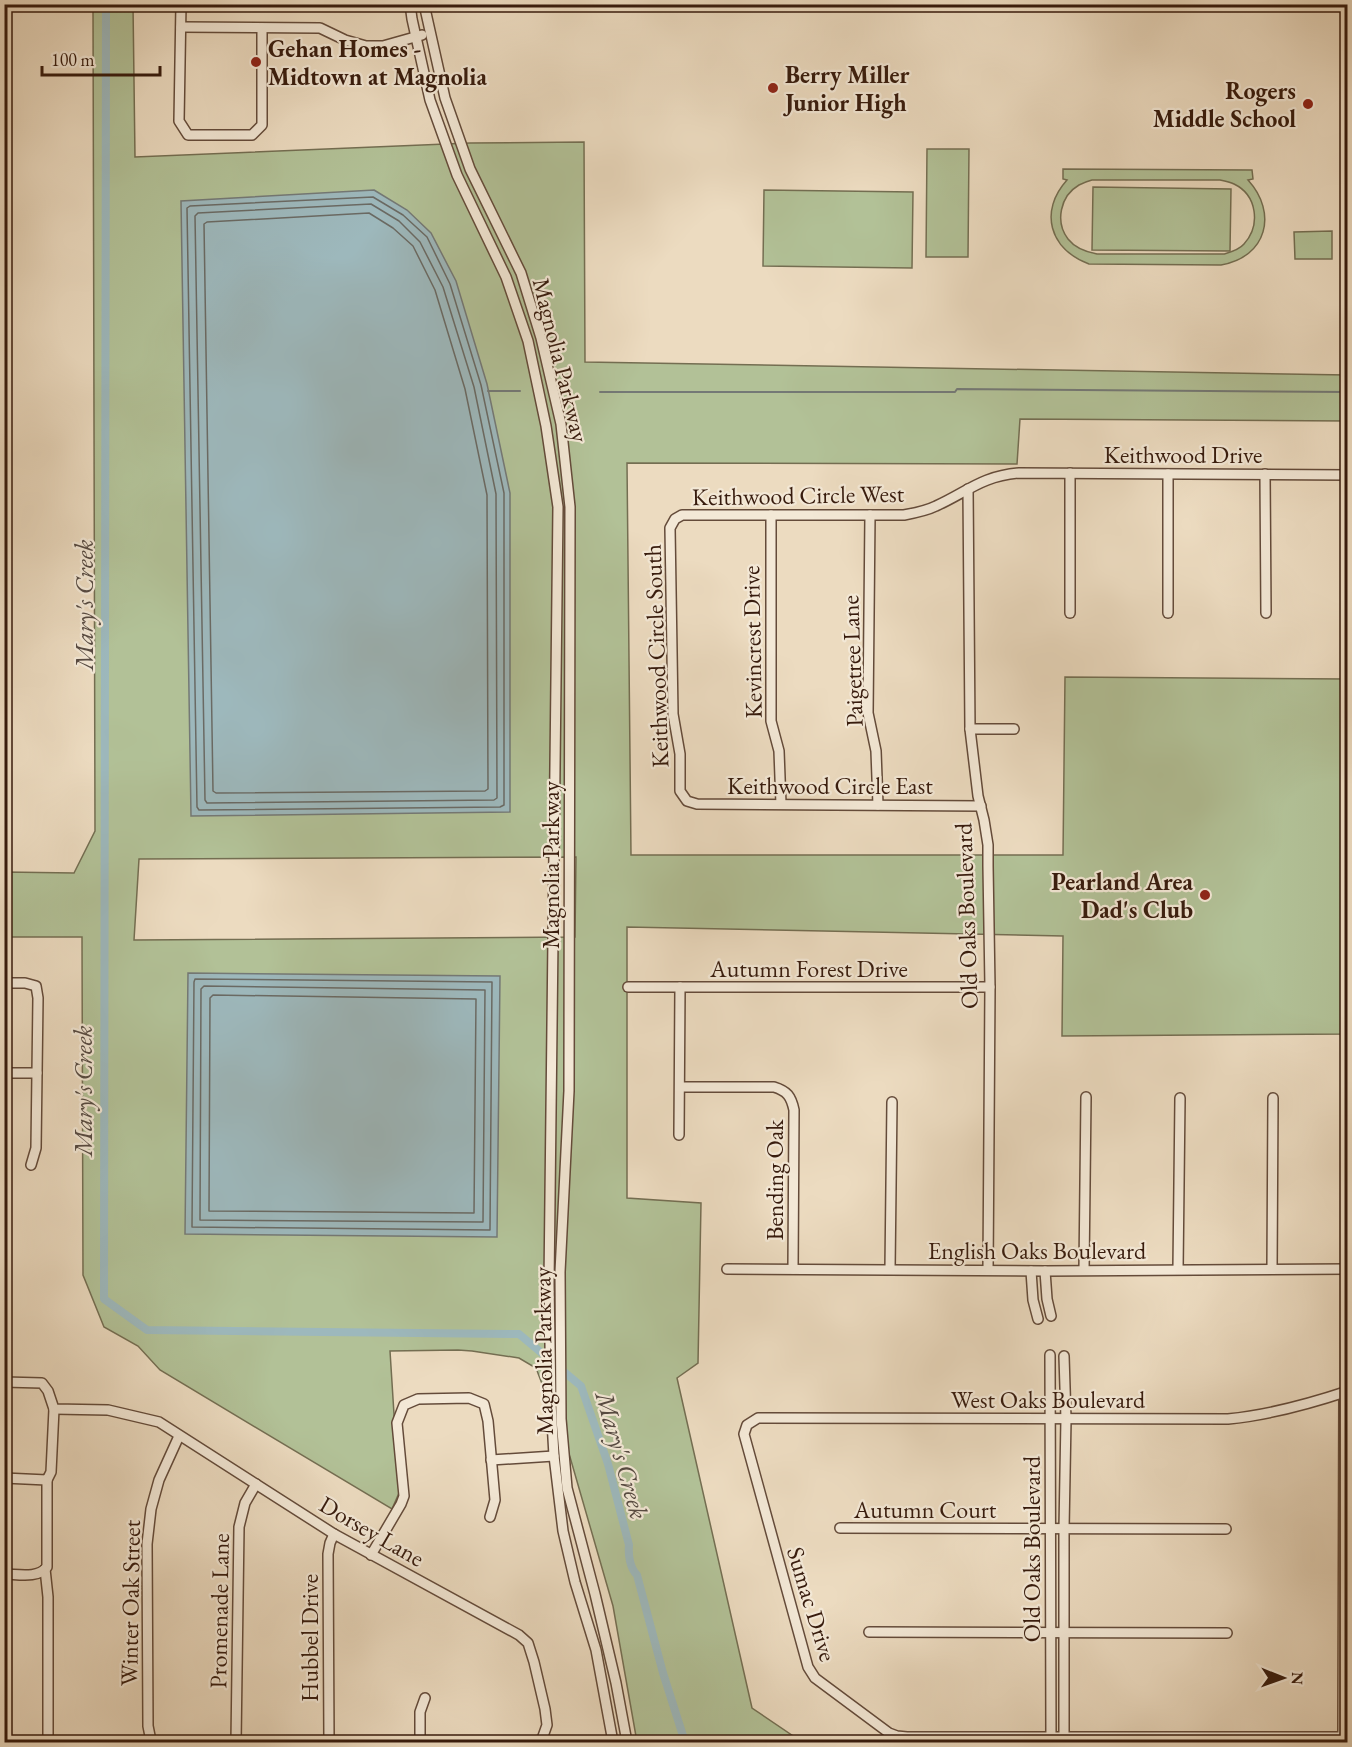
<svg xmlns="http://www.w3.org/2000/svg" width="1352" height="1747" viewBox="0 0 1352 1747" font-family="'EB Garamond',serif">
<rect width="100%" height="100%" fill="#ecdbc0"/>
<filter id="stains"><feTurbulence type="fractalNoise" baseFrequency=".00333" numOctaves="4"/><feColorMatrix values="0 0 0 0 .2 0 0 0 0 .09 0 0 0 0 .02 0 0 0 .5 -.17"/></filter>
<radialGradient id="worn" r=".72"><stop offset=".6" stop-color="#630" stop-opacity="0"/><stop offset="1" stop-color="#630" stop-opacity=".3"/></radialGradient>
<!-- green -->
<g fill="#b2c197" stroke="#746e52" stroke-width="1.5" fill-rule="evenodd">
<path d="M93 5H133L135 157 470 143 584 142 585 362 1347 375V421L1020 419 1017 464 627 463 631 855H1063L1065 677 1347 679V1034L1062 1036 1063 936 627 927V1198L701 1203 698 1363 677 1378 752 1708 802 1742H637L613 1606 570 1457 536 1368 519 1358 472 1351 458 1350 390 1351 399 1493 392 1509 160 1370 138 1346 104 1327 83 1275 82 937H5V872L74 873 95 831ZM576 857 575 937 134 940 139 859Z"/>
<polygon points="927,149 969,149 968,257 926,257"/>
<path d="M1063 169 1252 170 1253 179 1248 180C1278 213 1267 257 1221 265L1089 264C1049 249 1039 211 1067 180L1063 179ZM1092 180H1220C1225 181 1230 182 1234 184 1257 195 1261 225 1244 244 1239 250 1231 252 1224 254H1097C1086 252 1075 248 1068 239 1055 222 1060 196 1079 185 1083 183 1088 181 1092 180Z"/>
<polygon points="1093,187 1231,189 1230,251 1092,250"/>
<polygon points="764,190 913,192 912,268 763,266"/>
<polygon points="1332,231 1332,259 1295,259 1294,232"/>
</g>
<!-- water -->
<g fill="#9db8bc" stroke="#747976" stroke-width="1.5">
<polygon points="374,190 407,210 431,233 456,281 487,384 510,493 510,812 191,816 181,201"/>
<polygon points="188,973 500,976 497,1237 185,1234"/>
</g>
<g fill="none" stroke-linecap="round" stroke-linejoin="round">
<!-- shore -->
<g stroke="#6a6a64" stroke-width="1.5">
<polygon points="373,197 403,215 427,237 450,284 481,385 504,493 504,805 500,807 199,810 197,807 187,208 190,206"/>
<polygon points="371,204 399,221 420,242 443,287 474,387 496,494 497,798 494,800 207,803 205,800 195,216 198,213"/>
<polygon points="369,213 393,228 413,246 435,290 465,389 487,495 488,789 485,791 216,793 213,791 204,224 207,222"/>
<polygon points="195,979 492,982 490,1230 192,1227 194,982"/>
<polygon points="204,986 485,990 483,1222 200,1220 201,989"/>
<polygon points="213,995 476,999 474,1213 209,1211 210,998"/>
</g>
<!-- stream -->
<g stroke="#747976" stroke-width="2">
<polyline points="488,391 520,391"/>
<polyline points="600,392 955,392 957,389 1348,392"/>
</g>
<!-- canal -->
<path stroke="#9db8bc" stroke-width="8" d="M106 4 104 1299 147 1330 519 1334 581 1386 608 1464 629 1545C628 1555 630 1568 637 1575L663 1673 685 1742"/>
<!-- minor casing -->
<g stroke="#644b3a" stroke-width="12">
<g id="minor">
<polyline points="181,4 179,121 188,135 252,135 262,125 262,28"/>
<polyline points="410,4 412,19 430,100 457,175 506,277 528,341 546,426 558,507 549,1284 551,1403 554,1456 563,1531 575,1582 596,1650 613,1742"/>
<polyline points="424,4 445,98 470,169 521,273 541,338 561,424 570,507 569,1091 560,1272 561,1419 567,1488 595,1594 616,1683 627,1742"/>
<polyline points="181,27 320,28 345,40 366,46 383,46 422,35"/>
<polyline points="1070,473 1070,613"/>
<polyline points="1265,474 1266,613"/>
<polyline points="968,489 970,729 978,796 984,820 988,845 988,866 990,987 988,1270"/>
<polyline points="771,515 771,721 779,751 781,804"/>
<polyline points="870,515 868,713 876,751 878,805"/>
<polyline points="1168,613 1168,474"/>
<polyline points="970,729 1014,729"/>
<path d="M981 806 697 804 687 801 680 791V754L673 714 670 528 675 519 682 515H904C915 513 926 511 936 506 967 492 982 476 1019 473L1348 475"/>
<polyline points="4,983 25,983 36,986 38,998 36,1148 31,1165"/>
<polyline points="628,987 990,987"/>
<polyline points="4,1073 37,1073"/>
<path d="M680 1087H774C787 1091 791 1096 794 1110L793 1269"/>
<polyline points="679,1135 680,987"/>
<polyline points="727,1269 1045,1271 1348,1269"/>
<polyline points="890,1269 892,1102"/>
<polyline points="1178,1269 1180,1098"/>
<polyline points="1272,1269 1273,1098"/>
<polyline points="1084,1270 1086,1097"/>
<polyline points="1031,1271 1033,1300 1038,1319"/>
<polyline points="1045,1271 1047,1299 1051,1316"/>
<polyline points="1050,1355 1051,1742"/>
<polyline points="4,1382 42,1383 48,1391 54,1409 108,1410 159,1422 334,1534 519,1635 528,1643 534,1662 545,1709 547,1725 542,1739 535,1742"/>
<path d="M1348 1391C1309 1404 1269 1415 1228 1419L758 1418 747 1425 744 1434 808 1667 815 1678 889 1733 897 1736 907 1737H1348"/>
<polyline points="491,1460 554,1456"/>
<polyline points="4,1478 47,1480 51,1472 54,1409"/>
<polyline points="840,1528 1226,1529"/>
<polyline points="371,1555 401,1504 404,1496 397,1423 404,1405 418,1399 469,1398 484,1404 488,1421 495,1500 490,1517"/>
<polyline points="45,1569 48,1597 48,1742"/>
<path d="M4 1574C17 1574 38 1579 47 1567V1480"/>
<polyline points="869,1632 1227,1633"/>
<polyline points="1343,1737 1344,1392"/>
<polyline points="154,1742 151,1741 148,1726 147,1544 151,1509 159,1480 179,1436"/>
<polyline points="236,1742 239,1527 245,1503 256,1484"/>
<polyline points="329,1742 328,1554 330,1543 334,1534"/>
<polyline points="420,1742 420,1712 425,1698"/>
<polyline points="1064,1742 1064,1529 1066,1419 1064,1356"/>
</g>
</g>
<!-- minor -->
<use href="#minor" stroke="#f3e8d6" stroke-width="9"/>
</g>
<!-- markers -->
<g fill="#8f2418" stroke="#f3e8d6" stroke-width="2">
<circle cx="256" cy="62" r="6"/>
<circle cx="773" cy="88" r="6"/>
<circle cx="1308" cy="104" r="6"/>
<circle cx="1205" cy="895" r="6"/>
</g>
<g text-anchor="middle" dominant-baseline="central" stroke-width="4.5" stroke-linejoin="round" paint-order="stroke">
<!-- poi labels -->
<g font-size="24" font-weight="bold" fill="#371b0d" stroke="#f3e8d6" text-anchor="start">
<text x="268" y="48">Gehan Homes -<tspan x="268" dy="28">Midtown at Magnolia</tspan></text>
<text x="785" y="74">Berry Miller<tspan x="785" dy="28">Junior High</tspan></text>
<text x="1296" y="90" text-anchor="end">Rogers<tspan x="1296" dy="28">Middle School</tspan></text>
<text x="1193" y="881" text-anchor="end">Pearland Area<tspan x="1193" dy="28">Dad's Club</tspan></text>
</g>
<!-- street labels -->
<g font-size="24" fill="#371b0d" stroke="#f3e8d6">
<text transform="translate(561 360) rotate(76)">Magnolia Parkway</text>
<text x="1183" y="454">Keithwood Drive</text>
<text transform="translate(798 495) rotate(-1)">Keithwood Circle West</text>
<text transform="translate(752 642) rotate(-91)">Kevincrest Drive</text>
<text transform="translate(656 656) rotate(-92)">Keithwood Circle South</text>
<text transform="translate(852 661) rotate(-92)">Paigetree Lane</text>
<text x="830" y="785">Keithwood Circle East</text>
<text transform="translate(550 865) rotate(-90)">Magnolia Parkway</text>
<text transform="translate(966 916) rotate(-92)">Old Oaks Boulevard</text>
<text x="809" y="968">Autumn Forest Drive</text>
<text transform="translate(774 1180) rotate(-90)">Bending Oak</text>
<text x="1037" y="1250">English Oaks Boulevard</text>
<text transform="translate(543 1351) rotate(-91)">Magnolia Parkway</text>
<text x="1048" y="1399">West Oaks Boulevard</text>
<text x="925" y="1509">Autumn Court</text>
<text transform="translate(372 1531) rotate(30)">Dorsey Lane</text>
<text transform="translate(1031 1549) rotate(-90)">Old Oaks Boulevard</text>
<text transform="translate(130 1603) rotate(-89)">Winter Oak Street</text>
<text transform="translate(812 1604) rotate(73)">Sumac Drive</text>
<text transform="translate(219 1611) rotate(-89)">Promenade Lane</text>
<text transform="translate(309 1638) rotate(-90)">Hubbel Drive</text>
</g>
<!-- water labels -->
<g font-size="26" font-style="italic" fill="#564a42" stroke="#f3e8d6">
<text transform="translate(84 605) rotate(-90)">Mary's Creek</text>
<text transform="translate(83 1091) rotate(-90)">Mary's Creek</text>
<text transform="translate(622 1455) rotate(74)">Mary's Creek</text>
</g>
</g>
<!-- margin -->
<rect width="1352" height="1747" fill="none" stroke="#ecdbc0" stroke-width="24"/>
<rect x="6" y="6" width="1340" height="1735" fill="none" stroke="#371b0d" stroke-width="3"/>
<rect x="12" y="12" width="1328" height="1723" fill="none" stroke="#371b0d" stroke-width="1.5"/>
<!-- north arrow -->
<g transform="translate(1283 1678) rotate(91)" stroke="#f3e8d6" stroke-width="4.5" paint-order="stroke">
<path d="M0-4.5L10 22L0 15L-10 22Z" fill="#371b0d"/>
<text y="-9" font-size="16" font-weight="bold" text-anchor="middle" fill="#371b0d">N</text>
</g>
<!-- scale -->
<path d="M42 66v9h118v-9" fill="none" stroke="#371b0d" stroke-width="3"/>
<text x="51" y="66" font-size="18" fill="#371b0d" stroke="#f3e8d6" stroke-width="4.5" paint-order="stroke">100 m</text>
<rect width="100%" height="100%" filter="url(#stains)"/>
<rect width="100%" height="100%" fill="url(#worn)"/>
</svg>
